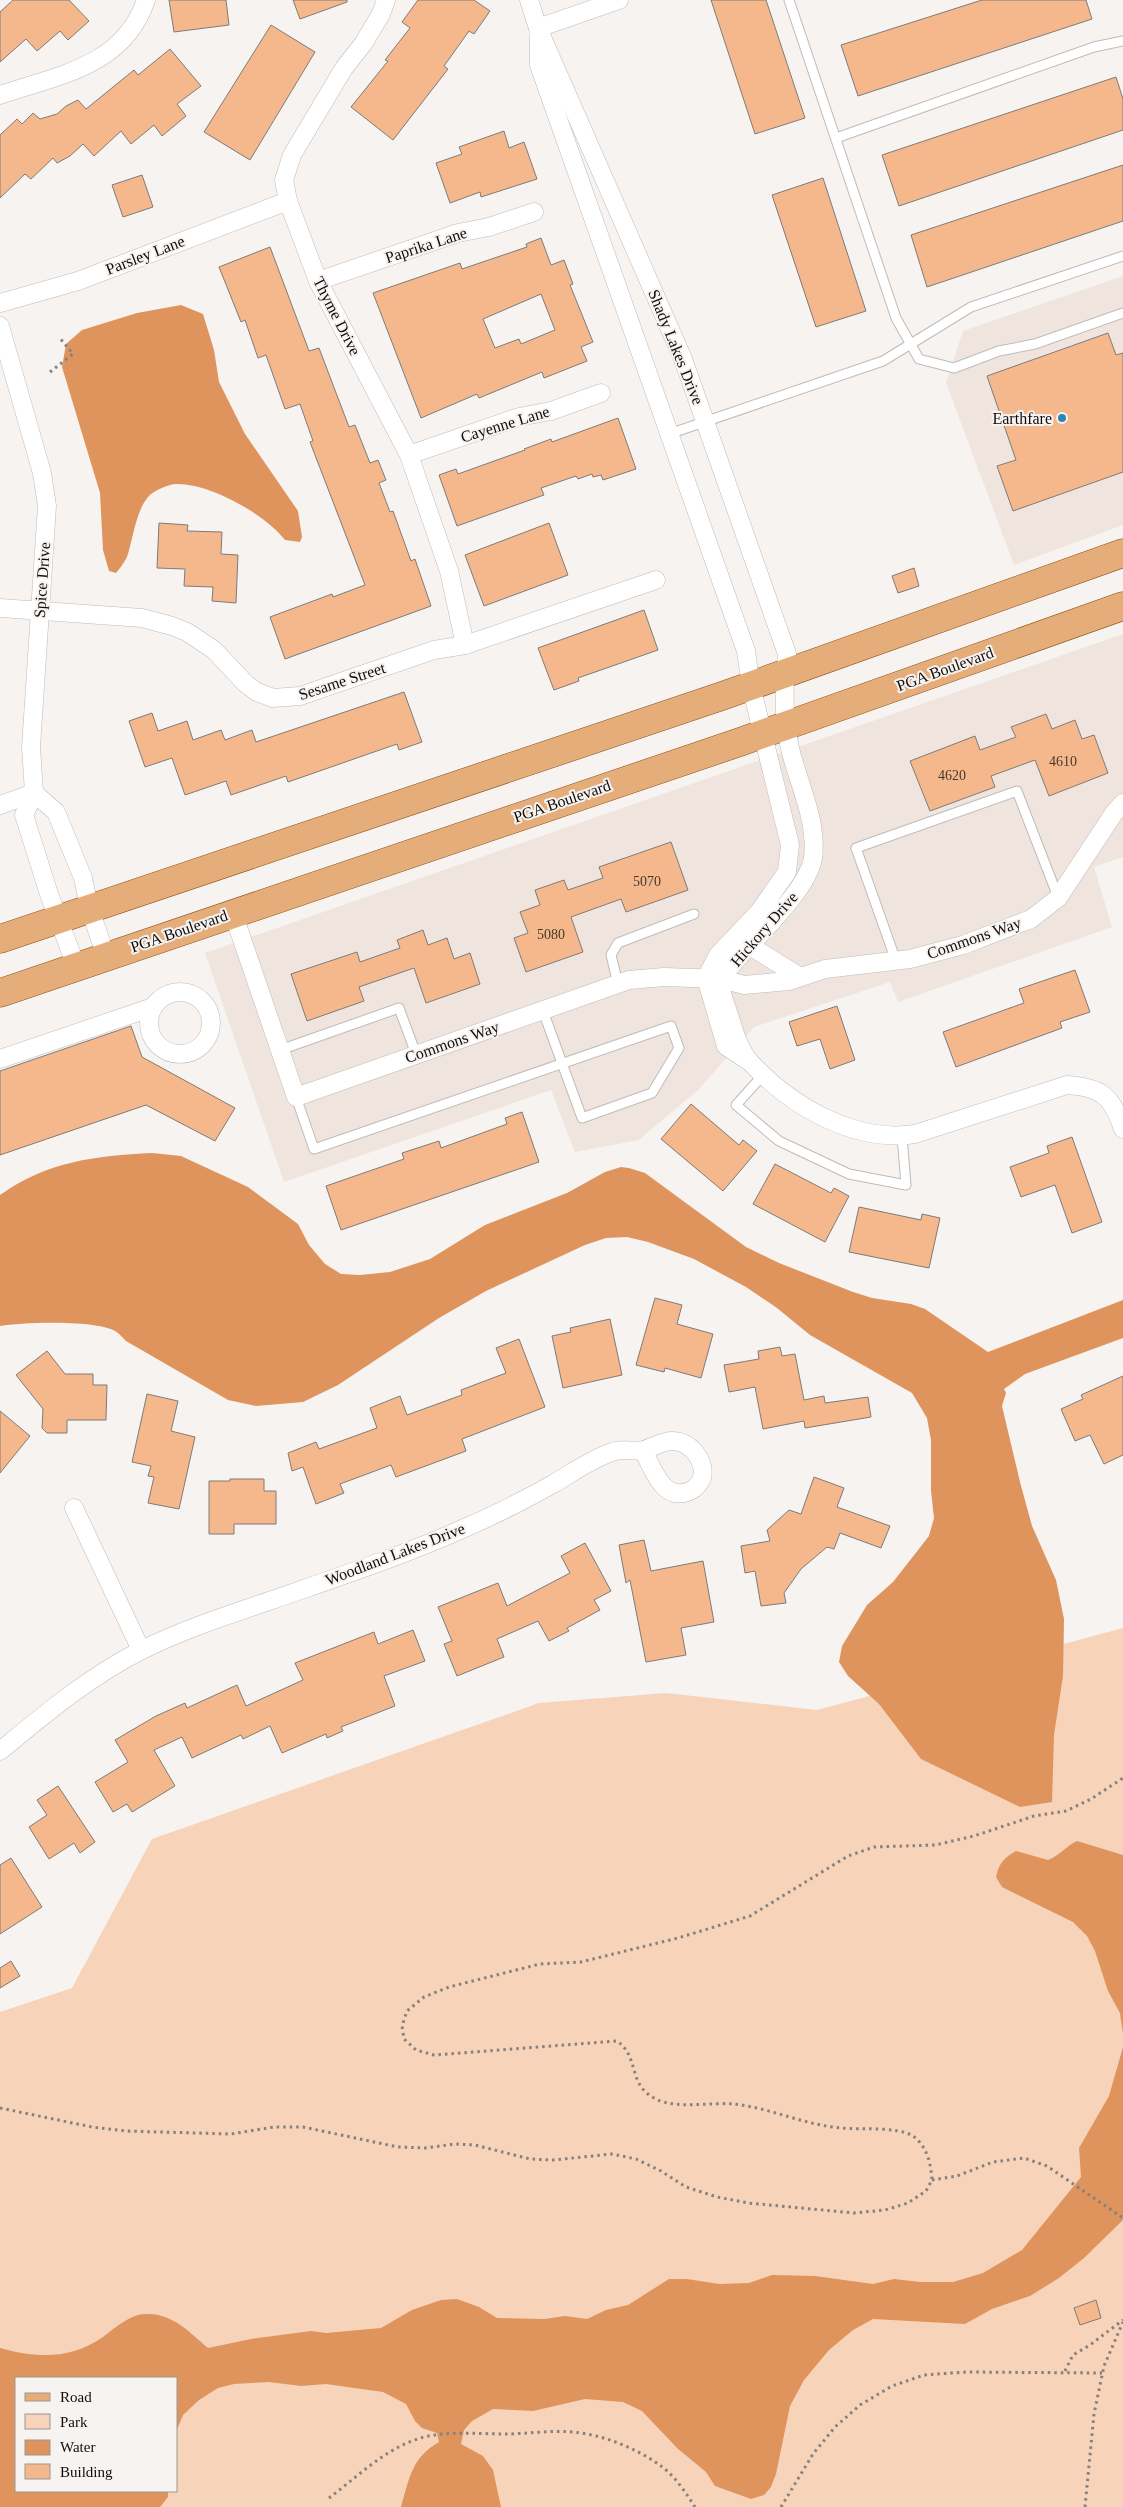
<svg xmlns="http://www.w3.org/2000/svg" width="1123" height="2507" viewBox="0 0 1123 2507" font-family="Georgia,serif">
<rect width="100%" height="100%" fill="#f7f3f0"/>
<!-- built -->
<g fill="#efe5de">
<polygon points="1123,276 1123,525 1014,565 946,383 963,331"/>
<polygon points="1123,634 1123,857 1094,867 1112,927 898,1002 890,982 754,1027 699,1089 639,1140 575,1152 551,1090 284,1182 205,953"/>
</g>
<!-- green -->
<path fill="#f7d3ba" fill-rule="evenodd" d="M1123 1628V2507H0V2012L72 1988 152 1839 539 1703 666 1693 817 1710ZM16 2378H176V2491H16Z"/>
<!-- water -->
<g fill="#de945c">
<path d="M181 305 203 314 214 350 219 382 245 434 298 511 302 537 300 542 285 540C265 514 209 483 176 484 170 484 156 490 151 494 136 507 133 540 127 557 124 563 120 568 116 573L109 571 103 550 100 493 62 367 66 344 82 330 137 313Z"/>
<path d="M152 1153 181 1156 248 1187 298 1224 309 1245 325 1264 341 1274 360 1275 390 1272 430 1259 485 1225 567 1193 605 1172 621 1167 629 1168 645 1173 746 1247 779 1263 853 1292 872 1298 911 1304 925 1309 988 1352 1123 1300V1338L1025 1374 1004 1389 1006 1393 1002 1406 1020 1482 1032 1526 1056 1580 1064 1619 1063 1676 1054 1735 1052 1802 1020 1807 921 1759 879 1704 848 1676 839 1662 842 1646 867 1605 893 1582 929 1536 934 1518 931 1491V1440L927 1418 912 1393 810 1335 777 1308 746 1287 694 1259 648 1242 627 1237 606 1238 585 1245 486 1291 439 1318 338 1385 303 1402 256 1406 228 1400 126 1341C123 1338 119 1333 115 1331 94 1320 25 1322 0 1326V1195C48 1161 95 1156 152 1153Z"/>
<path d="M1077 1841 1123 1855V2034L1120 2013 1108 1991 1095 1951 1087 1936 1073 1922 1002 1887 996 1877C999 1863 1004 1858 1016 1851L1048 1860C1059 1856 1066 1846 1077 1841Z"/>
<path d="M1123 2047V2220L1084 2258 1059 2278 1030 2296 992 2309 965 2324 873 2319 853 2330 829 2350 804 2380 790 2406 776 2474 771 2487 764 2495 751 2499 715 2486 706 2472 677 2448 642 2411 623 2402 585 2399 533 2411 493 2409 472 2421 464 2430 461 2444 483 2456 493 2470 501 2507H401C409 2479 412 2457 439 2442L437 2433 422 2428 415 2421 406 2404 383 2392 326 2384 301 2386 269 2382 234 2384 218 2388 199 2400 183 2415 176 2432V2378H16V2491H168V2497L160 2507H0V2348C36 2358 70 2360 103 2337 115 2328 130 2314 146 2314 173 2313 190 2333 208 2348L251 2339 311 2331 326 2333 381 2328 412 2310 441 2300 457 2299 479 2307 497 2318 545 2319 565 2316 587 2319 606 2310 628 2305 669 2279H687L719 2284 749 2283 772 2275 815 2276 873 2284 894 2279 920 2282H953L983 2273 1022 2250 1081 2177 1079 2148 1109 2096Z"/>
</g>
<!-- building -->
<g fill="#f5b88c" stroke="#7e7b79" fill-rule="evenodd">
<polygon points="13,0 69,0 89,21 68,40 60,31 37,51 26,39 0,62 0,12"/>
<polygon points="169,0 226,0 229,25 174,32"/>
<polygon points="293,0 347,0 347,2 300,19"/>
<polygon points="418,0 474,0 490,11 474,34 469,31 444,66 448,69 393,140 351,107 388,61 385,60 410,28 402,22"/>
<polygon points="711,0 766,0 805,118 755,134"/>
<polygon points="982,0 1086,0 1092,19 858,96 841,45"/>
<polygon points="271,25 315,52 250,160 204,132"/>
<polygon points="170,49 201,86 177,104 186,116 162,136 154,125 131,144 121,131 94,156 83,144 70,156 57,163 53,158 31,179 25,174 0,198 0,135 17,119 22,124 33,113 40,119 57,114 66,106 78,100 86,109 134,70 138,75"/>
<polygon points="1116,77 1123,99 1123,130 899,206 882,155"/>
<polygon points="504,131 509,148 524,142 537,179 481,197 480,192 450,203 436,163 462,154 459,147"/>
<polygon points="1123,165 1123,221 927,287 911,235"/>
<polygon points="142,175 153,207 123,217 112,185"/>
<polygon points="823,178 866,311 816,327 772,195"/>
<path d="M541 238 551 265 564 260 573 284 570 285 593 342 581 347 587 361 544 378 542 372 479 398 477 394 421 418 373 293 460 263 462 269 527 247 526 244ZM541 294 555 330 521 344 519 339 495 348 483 319Z"/>
<polygon points="270,247 309,351 319,348 349,427 355,425 370,463 378,460 386,480 379,483 390,512 393,511 411,561 415,559 431,606 285,659 270,617 332,594 333,597 365,585 310,442 313,441 300,404 285,409 266,355 258,358 245,320 241,322 219,267"/>
<polygon points="1108,333 1116,355 1123,353 1123,472 1013,511 997,466 1016,460 987,376"/>
<polygon points="618,418 636,469 603,480 601,475 593,477 592,474 578,479 576,476 541,488 544,495 457,526 439,475 456,469 458,474 525,450 524,449 551,439 552,442"/>
<polygon points="159,523 188,525 187,531 222,532 221,554 238,555 236,603 212,601 213,587 184,586 185,569 157,568"/>
<polygon points="549,523 568,575 484,606 465,555"/>
<polygon points="914,568 919,586 898,593 892,576"/>
<polygon points="644,610 658,650 578,678 579,681 554,690 538,648"/>
<polygon points="404,692 422,742 399,750 397,744 288,782 286,776 231,795 226,781 185,795 172,758 145,767 129,721 152,713 158,731 187,721 193,740 221,730 225,740 252,730 256,742"/>
<polygon points="1046,714 1052,729 1075,720 1082,739 1094,735 1108,773 1049,796 1035,760 991,776 995,787 930,811 910,761 975,736 980,750 1016,737 1011,727"/>
<polygon points="671,842 688,890 626,912 621,899 571,917 583,952 526,972 514,938 528,933 520,912 540,905 535,890 564,880 568,890 603,878 599,867"/>
<polygon points="423,930 428,945 447,938 454,959 470,953 480,984 426,1003 414,968 359,987 364,1001 307,1021 291,974 357,952 360,962 400,948 397,940"/>
<polygon points="1075,970 1090,1012 1060,1022 1062,1028 956,1067 943,1032 1024,1003 1019,989"/>
<polygon points="837,1006 855,1060 830,1069 820,1039 797,1046 789,1022"/>
<polygon points="131,1026 142,1057 235,1108 215,1141 146,1105 0,1155 0,1071"/>
<polygon points="691,1104 739,1145 743,1140 757,1151 723,1191 661,1139"/>
<polygon points="522,1112 539,1162 341,1230 326,1186 404,1159 402,1153 439,1141 441,1148 507,1124 505,1118"/>
<polygon points="1072,1137 1102,1222 1072,1233 1055,1185 1021,1197 1010,1167 1049,1153 1047,1146"/>
<polygon points="775,1164 831,1193 834,1188 849,1196 825,1242 753,1204"/>
<polygon points="859,1207 921,1220 922,1214 940,1218 929,1268 849,1252"/>
<polygon points="655,1298 682,1305 677,1324 713,1334 701,1378 665,1368 664,1372 636,1365"/>
<polygon points="610,1319 622,1375 563,1388 552,1336 571,1332 570,1328"/>
<polygon points="519,1339 545,1407 462,1439 466,1451 396,1477 391,1465 340,1484 344,1493 316,1504 303,1467 292,1471 288,1453 316,1442 319,1449 377,1428 370,1408 400,1396 407,1415 462,1395 461,1390 506,1373 496,1348"/>
<polygon points="780,1347 782,1356 795,1354 804,1400 824,1396 825,1403 868,1397 871,1417 805,1428 804,1421 763,1429 755,1387 729,1392 724,1365 759,1359 758,1351"/>
<polygon points="47,1351 65,1374 93,1374 93,1385 107,1385 106,1420 67,1420 67,1433 47,1433 42,1428 43,1409 16,1375"/>
<polygon points="1123,1376 1123,1455 1104,1464 1090,1435 1075,1441 1061,1409 1083,1399 1081,1395"/>
<polygon points="147,1394 178,1401 171,1431 195,1437 179,1509 148,1503 154,1477 148,1476 151,1466 132,1462"/>
<polygon points="0,1411 30,1436 0,1473"/>
<polygon points="814,1477 844,1488 837,1507 890,1526 881,1548 840,1533 834,1549 827,1547 801,1569 784,1593 786,1603 761,1606 755,1571 745,1573 741,1546 770,1541 767,1530 789,1510 801,1514"/>
<polygon points="230,1479 264,1479 264,1491 276,1491 276,1524 234,1524 234,1534 209,1534 209,1481 230,1481"/>
<polygon points="644,1540 651,1571 703,1561 714,1622 681,1628 686,1655 646,1662 630,1580 626,1583 619,1545"/>
<polygon points="585,1543 611,1591 594,1600 600,1610 567,1628 569,1631 549,1641 538,1621 497,1639 504,1657 457,1676 444,1644 452,1641 438,1607 498,1583 507,1606 570,1573 561,1556"/>
<polygon points="413,1630 425,1661 384,1676 395,1706 341,1727 343,1731 327,1738 326,1734 282,1753 270,1726 243,1739 241,1735 192,1758 182,1737 154,1750 175,1786 132,1812 127,1804 113,1812 95,1782 128,1762 115,1740 156,1716 185,1703 187,1708 237,1685 246,1706 303,1680 295,1663 374,1632 378,1644"/>
<polygon points="58,1786 95,1842 80,1853 74,1843 49,1859 29,1827 47,1815 37,1800"/>
<polygon points="11,1858 42,1907 0,1934 0,1865"/>
<polygon points="11,1961 20,1976 0,1988 0,1968"/>
<polygon points="1096,2300 1101,2318 1080,2325 1074,2308"/>
</g>
<g fill="none" stroke-linecap="round" stroke-linejoin="round">
<!-- lane casing -->
<g stroke="#bfbbb9" stroke-width="11">
<g id="lane">
<polyline points="789,0 896,318 919,359 954,368 999,351 1035,344 1123,313"/>
<polyline points="836,138 1094,47 1123,41"/>
<polyline points="669,434 883,361 971,307 1123,256"/>
<polyline points="896,961 856,848 1017,791 1058,897"/>
<polyline points="618,984 611,955 618,943 694,914"/>
<polyline points="280,1050 399,1008 416,1054"/>
<polyline points="764,1074 736,1105 779,1141 849,1174 906,1185 902,1136"/>
<polyline points="296,1097 314,1149 671,1026 679,1048 652,1093 582,1118 543,1011"/>
</g>
</g>
<!-- street casing -->
<g stroke="#bfbbb9" stroke-width="19">
<g id="street">
<polyline points="386,0 381,14 363,44 344,68 292,155 284,180 288,201 318,281 409,455 449,571 465,645"/>
<path d="M529 0 538 28 683 359 787 654C784 683 783 715 789 744 797 782 818 819 813 858 808 889 760 933 739 957 734 963 725 971 722 978 718 989 726 1005 729 1015 734 1031 739 1050 751 1063 791 1106 854 1143 915 1134L1067 1085C1101 1087 1112 1096 1123 1129"/>
<polyline points="538,28 619,0"/>
<polyline points="539,36 539,65 746,651 751,686 790,845 787,872 759,912 718,955 706,978 726,1046 747,1060"/>
<path d="M0 95C59 75 124 66 146 0"/>
<polyline points="318,281 458,233 489,227 534,212"/>
<polyline points="0,303 78,281 288,201"/>
<polyline points="0,326 42,473 47,506 31,747 34,793 24,815 49,894 76,966"/>
<polyline points="409,455 519,417 551,411 601,393"/>
<polyline points="0,608 142,618 172,626 187,632 214,650 246,684 257,692 273,698 300,696 434,650 465,645 656,580"/>
<polyline points="34,793 56,812 83,878 89,907 106,956"/>
<polyline points="0,805 34,793"/>
<polyline points="233,913 296,1097 629,980 664,977 722,979 744,985 789,981 825,969 910,959 963,945 1031,919 1058,898 1114,813 1123,803"/>
<polyline points="739,939 800,977"/>
<circle cx="180" cy="1023" r="31"/>
<polyline points="0,1059 153,1007"/>
<polyline points="74,1508 141,1650"/>
<path d="M0 1751C45 1714 90 1676 142 1650 184 1629 228 1615 272 1600 338 1577 405 1555 469 1526 497 1514 526 1499 553 1484 572 1473 591 1459 612 1452 622 1448 632 1452 643 1450 653 1448 661 1441 672 1441 690 1441 706 1460 702 1478 700 1483 695 1489 690 1491 663 1503 653 1469 643 1450"/>
</g>
</g>
<!-- primary casing -->
<g stroke="#8d521a" stroke-width="29">
<g id="primary">
<polyline points="0,939 722,696 1123,553"/>
<polyline points="0,993 740,742 1123,606"/>
</g>
</g>
<!-- path -->
<g stroke="#84817f" stroke-width="3" stroke-dasharray="2.5 4" stroke-linecap="butt">
<polyline points="50,372 73,354 59,337"/>
<path d="M0 2108 92 2127 125 2131 231 2134 274 2127H303L398 2147 425 2148 455 2144 475 2145 530 2159 553 2160 612 2154 636 2159 661 2171 686 2187 717 2197 748 2203 854 2213 885 2210 908 2203 926 2191 932 2180C931 2164 927 2146 913 2136 897 2126 861 2130 841 2128 805 2125 770 2108 734 2104 710 2102 680 2109 658 2100 626 2086 641 2058 617 2041L434 2055 416 2050 404 2039 402 2026 407 2011 424 1997 449 1987 540 1964 581 1962 678 1938 750 1916 848 1856 874 1847 935 1845 974 1836 1034 1816 1066 1811 1091 1799 1123 1778"/>
<polyline points="932,2180 957,2176 993,2162 1024,2158 1047,2166 1123,2218"/>
<polyline points="1065,2371 1073,2355 1090,2345 1123,2320"/>
<path d="M329 2498C353 2480 379 2455 407 2443 437 2429 473 2434 505 2434 527 2434 550 2430 573 2432 604 2435 636 2448 661 2466 675 2476 686 2493 695 2507"/>
<polyline points="781,2507 813,2454 835,2427 860,2405 892,2386 924,2375 966,2372 1102,2373"/>
<polyline points="1085,2507 1094,2414 1104,2366 1123,2322"/>
</g>
<!-- lane -->
<use href="#lane" stroke="#fff" stroke-width="9"/>
<!-- street -->
<use href="#street" stroke="#fff" stroke-width="18"/>
<!-- primary -->
<use href="#primary" stroke="#e4ad7a" stroke-width="28"/>
</g>
<!-- markers -->
<circle fill="#2f85b4" stroke="#f7f3f0" stroke-width="2" cx="1062" cy="418" r="5"/>
<g text-anchor="middle" dominant-baseline="central" stroke-width="4" stroke-linejoin="round" paint-order="stroke">
<!-- number labels -->
<g font-size="14" fill="#48382c">
<text x="1063" y="761">4610</text>
<text x="952" y="775">4620</text>
<text x="647" y="881">5070</text>
<text x="551" y="934">5080</text>
</g>
<!-- street labels -->
<g font-size="16" fill="#0e0d0c" stroke="#f7f3f0">
<text transform="translate(426 245) rotate(-18)">Paprika Lane</text>
<text transform="translate(145 255) rotate(-21)">Parsley Lane</text>
<text transform="translate(337 316) rotate(63)">Thyme Drive</text>
<text transform="translate(676 347) rotate(68)">Shady Lakes Drive</text>
<text transform="translate(505 424) rotate(-17)">Cayenne Lane</text>
<text transform="translate(42 580) rotate(-86)">Spice Drive</text>
<text transform="translate(945 669) rotate(-20)">PGA Boulevard</text>
<text transform="translate(342 681) rotate(-18)">Sesame Street</text>
<text transform="translate(562 801) rotate(-19)">PGA Boulevard</text>
<text transform="translate(764 929) rotate(-49)">Hickory Drive</text>
<text transform="translate(179 931) rotate(-19)">PGA Boulevard</text>
<text transform="translate(974 938) rotate(-19)">Commons Way</text>
<text transform="translate(452 1042) rotate(-19)">Commons Way</text>
<text transform="translate(395 1554) rotate(-21)">Woodland Lakes Drive</text>
</g>
<!-- poi labels -->
<g font-size="16" fill="#0e0d0c" stroke="#f7f3f0" text-anchor="end">
<text x="1052" y="418">Earthfare</text>
</g>
</g>
<!-- legend -->
<rect x="15" y="2377" width="162" height="115" fill="#f7f3f0" stroke="#9a9795"/>
<rect x="25" y="2393" width="25" height="8" fill="#e4ad7a" stroke="#9a9795"/>
<text x="60" y="2402" font-size="15" fill="#0e0d0c">Road</text>
<rect x="25" y="2414" width="25" height="15" fill="#f7d3ba" stroke="#9a9795"/>
<text x="60" y="2427" font-size="15" fill="#0e0d0c">Park</text>
<rect x="25" y="2440" width="25" height="15" fill="#de945c" stroke="#9a9795"/>
<text x="60" y="2452" font-size="15" fill="#0e0d0c">Water</text>
<rect x="25" y="2464" width="25" height="15" fill="#f5b88c" stroke="#9a9795"/>
<text x="60" y="2477" font-size="15" fill="#0e0d0c">Building</text>
</svg>
